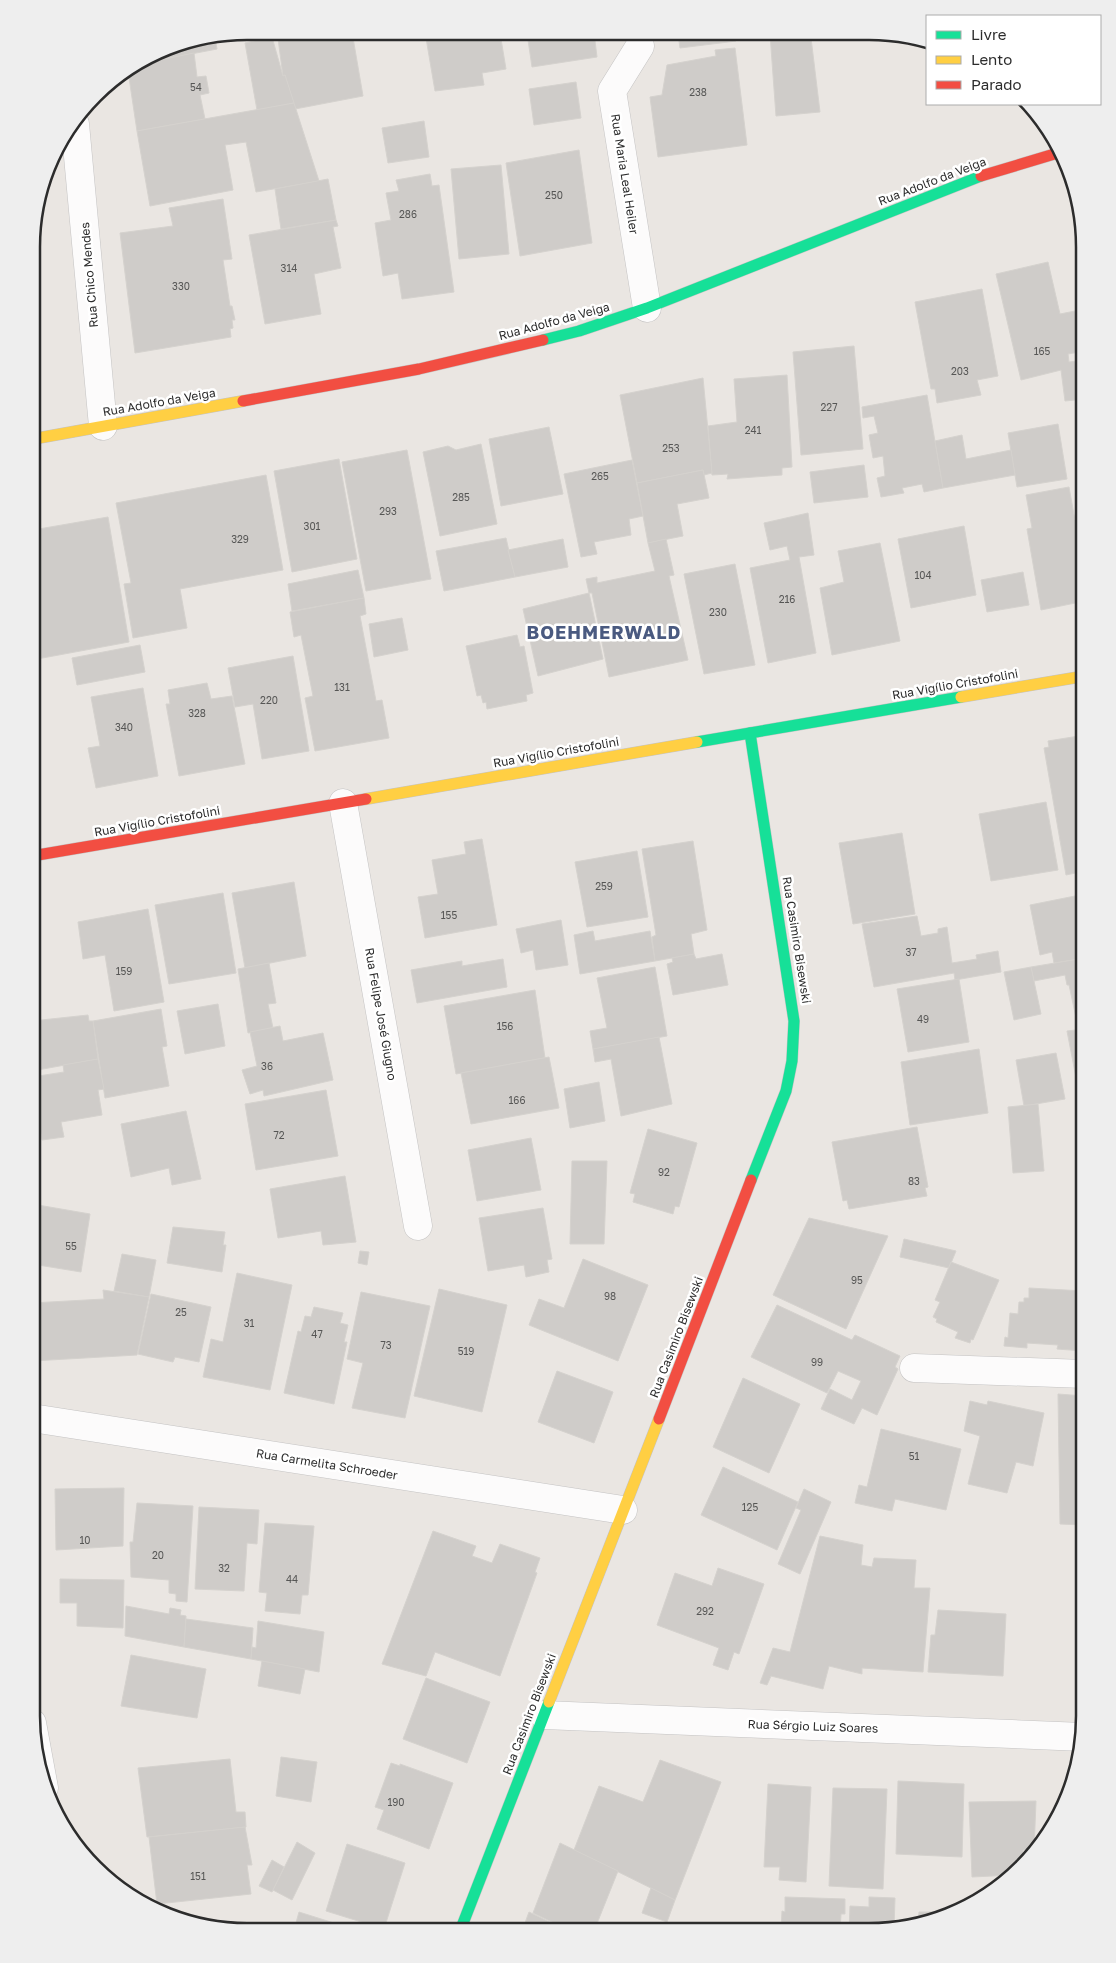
<svg xmlns="http://www.w3.org/2000/svg" width="1116" height="1963" viewBox="0 0 1116 1963" font-family="'Golos Text',sans-serif">
<rect width="100%" height="100%" fill="#eae6e2"/>
<!-- building -->
<g fill="#cfccc9" stroke="#d5d2ce">
<polygon points="277,31 352,32 363,96 295,109 285,75 283,76"/>
<polygon points="425,32 500,33 506,69 482,73 484,85 435,91"/>
<polygon points="527,33 594,33 597,57 532,67"/>
<polygon points="678,34 735,34 736,41 680,48"/>
<polygon points="770,34 823,35 823,36 811,38 820,112 776,116"/>
<polygon points="272,37 283,76 285,75 294,103 257,110 245,43"/>
<polygon points="215,38 217,49 139,64 165,48"/>
<polygon points="735,48 747,145 658,157 650,97 662,95 667,65 716,56 715,50"/>
<polygon points="194,53 197,77 206,76 209,93 200,95 205,119 137,131 128,71 139,64"/>
<polygon points="576,82 581,118 534,125 529,89"/>
<polygon points="294,103 319,181 256,192 246,142 225,145 233,190 150,206 137,131"/>
<polygon points="424,121 429,157 388,163 382,128"/>
<polygon points="579,150 592,243 520,256 506,163"/>
<polygon points="501,165 509,254 459,259 451,169"/>
<polygon points="430,174 432,186 439,185 454,292 402,299 398,273 383,276 375,223 391,220 386,193 399,191 396,180"/>
<polygon points="328,179 336,220 281,229 275,189"/>
<polygon points="223,199 232,259 223,260 230,306 232,306 235,320 232,320 233,328 230,329 231,337 135,353 120,233 173,226 169,208"/>
<polygon points="336,220 338,226 333,227 341,268 314,274 321,314 265,324 249,235"/>
<polygon points="1048,262 1060,314 1080,310 1085,335 1085,351 1068,354 1069,362 1085,360 1085,399 1065,401 1061,370 1021,380 996,274"/>
<polygon points="982,289 998,376 977,380 981,395 937,403 935,389 931,389 915,302"/>
<polygon points="33,346 38,381 33,382"/>
<polygon points="854,346 863,449 801,455 793,352"/>
<polygon points="787,375 792,467 782,468 782,475 727,479 728,474 712,475 708,426 737,422 734,379"/>
<polygon points="703,378 712,473 704,475 703,470 637,483 620,395"/>
<polygon points="927,395 943,488 924,492 922,484 902,488 904,493 881,497 877,478 885,476 883,456 873,458 869,435 878,433 874,416 863,418 862,407"/>
<polygon points="1058,424 1067,479 1017,487 1008,433"/>
<polygon points="549,427 563,494 501,506 489,439"/>
<polygon points="962,435 966,459 1011,450 1015,475 943,488 935,441"/>
<polygon points="481,444 497,524 440,536 423,452 448,446 456,450"/>
<polygon points="407,450 431,579 366,591 342,462"/>
<polygon points="339,459 357,559 292,572 274,471"/>
<polygon points="632,460 643,516 629,519 631,535 594,542 597,554 581,557 564,474"/>
<polygon points="864,465 868,497 814,503 810,472"/>
<polygon points="703,470 709,498 677,504 683,536 648,543 637,483"/>
<polygon points="266,475 283,570 180,589 187,628 133,638 124,584 131,583 116,503"/>
<polygon points="1069,487 1075,520 1085,518 1085,601 1041,610 1027,529 1032,528 1026,495"/>
<polygon points="808,513 814,555 799,557 816,653 768,663 750,568 790,560 787,546 770,550 764,523"/>
<polygon points="108,517 129,642 37,659 33,635 33,530"/>
<polygon points="964,526 976,595 911,608 898,539"/>
<polygon points="506,538 515,577 444,591 436,551"/>
<polygon points="563,539 568,567 515,577 508,550"/>
<polygon points="666,539 674,575 669,576 688,660 609,677 592,593 589,593 586,579 597,577 597,583 655,571 648,543"/>
<polygon points="880,543 900,641 832,655 820,588 844,582 838,551"/>
<polygon points="735,564 755,665 704,674 684,574"/>
<polygon points="358,570 364,598 292,611 288,584"/>
<polygon points="1023,572 1029,605 987,612 981,580"/>
<polygon points="589,593 603,659 538,676 523,609"/>
<polygon points="364,598 366,614 360,616 376,701 382,700 389,738 315,751 305,698 313,696 301,635 294,637 290,612"/>
<polygon points="402,618 408,650 374,657 369,624"/>
<polygon points="517,635 520,647 524,646 533,693 526,695 527,701 487,709 486,702 483,703 481,695 477,696 466,646"/>
<polygon points="140,645 145,672 77,685 72,658"/>
<polygon points="293,656 309,751 262,759 253,704 235,707 228,668"/>
<polygon points="207,683 211,699 232,696 245,764 179,776 166,704 170,704 168,690"/>
<polygon points="143,688 158,776 96,788 88,748 100,746 91,697"/>
<polygon points="1085,735 1085,871 1066,875 1044,748 1049,747 1048,741"/>
<polygon points="1046,802 1058,870 991,881 979,814"/>
<polygon points="902,833 915,914 853,924 839,843"/>
<polygon points="482,839 497,925 425,938 418,897 438,894 432,860 466,854 464,842"/>
<polygon points="693,841 707,930 691,934 694,954 655,961 652,937 656,935 642,849"/>
<polygon points="637,851 648,917 587,927 575,862"/>
<polygon points="294,882 306,956 245,968 232,893"/>
<polygon points="223,893 236,973 169,984 155,905"/>
<polygon points="1085,894 1085,958 1054,963 1052,952 1040,955 1030,905"/>
<polygon points="148,909 164,1002 114,1011 105,955 83,959 78,922"/>
<polygon points="917,916 921,936 938,933 938,929 947,927 952,963 977,959 976,955 998,951 1001,972 955,980 954,973 874,987 862,924"/>
<polygon points="561,920 568,965 536,970 533,950 521,953 516,929"/>
<polygon points="593,931 595,941 650,931 655,961 580,974 574,935"/>
<polygon points="32,934 36,934 40,1019 32,1019"/>
<polygon points="694,954 696,959 722,954 728,985 673,995 667,964 673,962 672,958"/>
<polygon points="1085,958 1084,1026 1078,1027 1069,985 1067,985 1065,975 1034,981 1031,967"/>
<polygon points="503,959 507,987 417,1003 411,970 462,961 462,966"/>
<polygon points="269,963 276,1003 268,1004 273,1028 248,1033 238,969"/>
<polygon points="655,967 667,1036 593,1049 590,1031 607,1028 597,978"/>
<polygon points="1031,967 1041,1014 1014,1020 1004,972"/>
<polygon points="959,979 969,1042 908,1052 897,989"/>
<polygon points="535,990 545,1058 456,1074 444,1006"/>
<polygon points="218,1004 225,1046 185,1054 177,1011"/>
<polygon points="161,1009 167,1046 162,1047 169,1086 105,1098 93,1021"/>
<polygon points="88,1015 89,1021 93,1021 98,1059 32,1071 32,1021"/>
<polygon points="280,1026 283,1041 323,1033 333,1080 264,1096 263,1090 250,1094 242,1070 257,1066 250,1032"/>
<polygon points="1084,1029 1084,1087 1078,1088 1067,1031"/>
<polygon points="659,1037 672,1104 621,1116 611,1059 595,1062 593,1049"/>
<polygon points="979,1049 988,1113 910,1125 901,1062"/>
<polygon points="1056,1053 1065,1099 1024,1106 1016,1060"/>
<polygon points="549,1057 559,1108 471,1124 461,1073"/>
<polygon points="98,1059 104,1089 98,1090 102,1115 61,1122 64,1137 42,1140 32,1077 64,1072 63,1065"/>
<polygon points="599,1082 605,1121 570,1128 564,1089"/>
<polygon points="326,1090 338,1156 256,1170 245,1104"/>
<polygon points="1038,1104 1044,1171 1013,1173 1008,1107"/>
<polygon points="186,1111 201,1179 172,1185 169,1168 131,1177 121,1124"/>
<polygon points="1079,1122 1084,1122 1084,1169"/>
<polygon points="917,1127 928,1187 925,1188 927,1196 849,1209 847,1200 843,1201 832,1142"/>
<polygon points="648,1129 697,1143 679,1207 675,1206 673,1214 633,1202 635,1194 630,1193"/>
<polygon points="531,1138 541,1190 477,1201 468,1150"/>
<polygon points="572,1161 607,1161 604,1244 570,1244"/>
<polygon points="345,1176 356,1242 323,1245 321,1231 278,1238 270,1189"/>
<polygon points="32,1204 90,1214 81,1272 32,1264"/>
<polygon points="543,1208 552,1259 547,1260 549,1272 526,1277 524,1265 488,1271 479,1218"/>
<polygon points="809,1218 888,1236 846,1329 773,1295"/>
<polygon points="173,1227 225,1232 223,1245 226,1245 222,1272 167,1263"/>
<polygon points="904,1239 956,1251 949,1268 900,1257"/>
<polygon points="360,1251 369,1252 367,1265 358,1263"/>
<polygon points="122,1254 156,1260 149,1297 114,1291"/>
<polygon points="583,1259 648,1285 618,1361 529,1325 539,1299 564,1308"/>
<polygon points="951,1262 999,1280 973,1340 971,1339 970,1343 955,1338 958,1332 936,1322 937,1319 933,1317 940,1302 935,1300"/>
<polygon points="237,1273 292,1285 270,1390 203,1377 211,1339 223,1342"/>
<polygon points="1029,1288 1084,1291 1084,1351 1057,1349 1058,1345 1027,1343 1027,1348 1004,1346 1005,1337 1008,1338 1010,1313 1018,1314 1019,1302 1024,1302 1024,1298 1029,1298"/>
<polygon points="439,1289 507,1305 482,1412 414,1396"/>
<polygon points="103,1290 149,1297 137,1355 32,1361 32,1303 104,1299"/>
<polygon points="361,1292 430,1306 405,1418 352,1408 363,1363 347,1359"/>
<polygon points="151,1294 211,1307 199,1362 175,1357 173,1362 138,1354"/>
<polygon points="777,1305 852,1340 855,1335 900,1356 895,1367 898,1369 877,1415 862,1408 854,1424 821,1409 830,1389 852,1400 861,1381 838,1371 827,1393 751,1357"/>
<polygon points="314,1307 343,1313 340,1323 348,1325 344,1342 347,1342 334,1404 284,1393 298,1331 301,1332 305,1316 311,1317"/>
<polygon points="557,1371 613,1392 594,1443 538,1422"/>
<polygon points="743,1378 800,1404 769,1473 713,1447"/>
<polygon points="1058,1394 1084,1396 1084,1525 1060,1524"/>
<polygon points="970,1401 987,1405 988,1401 1044,1413 1033,1466 1016,1462 1007,1493 968,1484 980,1436 964,1431"/>
<polygon points="881,1429 961,1449 946,1510 895,1499 892,1511 855,1503 859,1485 867,1487"/>
<polygon points="723,1467 798,1502 777,1550 701,1515"/>
<polygon points="124,1488 123,1546 56,1550 55,1489"/>
<polygon points="804,1489 831,1502 800,1574 778,1564 801,1510 796,1508"/>
<polygon points="137,1503 193,1506 187,1602 176,1601 176,1594 169,1593 169,1580 131,1577 130,1542 133,1542"/>
<polygon points="199,1507 259,1510 257,1544 247,1543 244,1591 195,1589"/>
<polygon points="265,1523 314,1526 308,1595 302,1595 300,1614 265,1611 267,1593 259,1592"/>
<polygon points="433,1531 476,1546 472,1556 492,1563 500,1544 540,1558 535,1572 537,1573 500,1676 435,1652 426,1676 382,1664"/>
<polygon points="820,1536 863,1545 861,1565 872,1567 874,1558 916,1560 914,1588 930,1588 923,1672 862,1668 862,1674 829,1666 823,1689 771,1676 767,1685 760,1683 773,1648 790,1652"/>
<polygon points="718,1568 764,1584 739,1654 734,1652 728,1670 713,1665 719,1648 657,1625 675,1573 712,1586"/>
<polygon points="60,1579 124,1580 123,1628 77,1626 77,1603 60,1603"/>
<polygon points="1081,1586 1084,1587 1084,1668 1079,1668"/>
<polygon points="126,1606 169,1614 170,1608 181,1610 180,1615 186,1616 184,1647 125,1636"/>
<polygon points="938,1610 1006,1614 1003,1676 928,1672 931,1635 935,1635"/>
<polygon points="186,1619 253,1628 251,1659 184,1647"/>
<polygon points="258,1621 324,1632 319,1672 251,1659 252,1647 256,1648"/>
<polygon points="131,1655 206,1669 197,1718 121,1706"/>
<polygon points="262,1661 305,1669 300,1694 258,1686"/>
<polygon points="426,1678 490,1702 467,1763 403,1739"/>
<polygon points="281,1757 317,1762 311,1802 276,1796"/>
<polygon points="230,1759 236,1812 245,1812 246,1827 147,1837 138,1768"/>
<polygon points="660,1760 721,1782 675,1900 574,1850 599,1786 643,1802"/>
<polygon points="391,1763 400,1766 400,1764 453,1783 429,1849 377,1829 384,1810 375,1807"/>
<polygon points="898,1781 964,1784 962,1857 896,1854"/>
<polygon points="768,1784 811,1787 806,1882 779,1880 780,1867 764,1867"/>
<polygon points="833,1788 887,1789 883,1889 829,1886"/>
<polygon points="1036,1801 1034,1850 1023,1850 1023,1864 1012,1875 972,1877 969,1802"/>
<polygon points="245,1827 252,1865 247,1865 251,1894 157,1904 149,1837"/>
<polygon points="297,1842 315,1853 292,1900 273,1890"/>
<polygon points="560,1843 618,1871 594,1931 571,1931 533,1913"/>
<polygon points="347,1844 405,1863 384,1929 326,1911"/>
<polygon points="272,1860 284,1867 272,1892 259,1886"/>
<polygon points="651,1888 675,1900 667,1922 642,1913"/>
<polygon points="785,1897 845,1899 845,1914 841,1914 840,1932 781,1931 782,1911 785,1912"/>
<polygon points="869,1897 895,1898 894,1928 869,1932 849,1932 850,1906 869,1907"/>
<polygon points="299,1912 356,1930 294,1930"/>
<polygon points="529,1912 568,1931 522,1931"/>
<polygon points="919,1912 955,1912 938,1920 918,1924"/>
</g>
<g fill="none" stroke-linecap="round" stroke-linejoin="round">
<!-- street casing -->
<g stroke="#c4c3c3" stroke-width="29">
<g id="street">
<polyline points="640,46 612,91 647,308"/>
<polyline points="75,124 103,426"/>
<polyline points="343,803 418,1226"/>
<polyline points="914,1368 1084,1374"/>
<polyline points="32,1418 623,1510"/>
<polyline points="544,1715 1083,1737"/>
<polyline points="32,1723 44,1788"/>
</g>
</g>
<!-- fast casing -->
<g stroke="#c4c3c3" stroke-width="12">
<g id="fast">
<polyline points="543,340 579,331 647,308 981,176"/>
<polyline points="750,733 794,1021 792,1061 786,1091 751,1180"/>
<polyline points="697,742 961,697"/>
<polyline points="460,1931 549,1702"/>
</g>
</g>
<!-- slow casing -->
<g stroke="#c4c3c3" stroke-width="12">
<g id="slow">
<polyline points="33,439 243,401"/>
<polyline points="961,697 1085,676"/>
<polyline points="366,799 697,742"/>
<polyline points="549,1702 659,1419"/>
</g>
</g>
<!-- jam casing -->
<g stroke="#c4c3c3" stroke-width="12">
<g id="jam">
<polyline points="981,176 1061,152"/>
<polyline points="243,401 419,369 543,340"/>
<polyline points="32,856 366,799"/>
<polyline points="659,1419 751,1180"/>
</g>
</g>
<!-- street -->
<use href="#street" stroke="#fcfbfb" stroke-width="28"/>
<!-- fast -->
<use href="#fast" stroke="#16e098" stroke-width="11"/>
<!-- slow -->
<use href="#slow" stroke="#ffcf43" stroke-width="11"/>
<!-- jam -->
<use href="#jam" stroke="#f24e42" stroke-width="11"/>
</g>
<g text-anchor="middle" dominant-baseline="central" stroke-width="5" stroke-linejoin="round" paint-order="stroke">
<!-- number labels -->
<g font-size="10" fill="#565655">
<text x="196" y="87">54</text>
<text x="698" y="92">238</text>
<text x="554" y="195">250</text>
<text x="408" y="214">286</text>
<text x="289" y="268">314</text>
<text x="181" y="286">330</text>
<text x="1042" y="351">165</text>
<text x="960" y="371">203</text>
<text x="829" y="407">227</text>
<text x="753" y="430">241</text>
<text x="671" y="448">253</text>
<text x="600" y="476">265</text>
<text x="461" y="497">285</text>
<text x="388" y="511">293</text>
<text x="312" y="526">301</text>
<text x="240" y="539">329</text>
<text x="923" y="575">104</text>
<text x="787" y="599">216</text>
<text x="718" y="612">230</text>
<text x="342" y="687">131</text>
<text x="269" y="700">220</text>
<text x="197" y="713">328</text>
<text x="124" y="727">340</text>
<text x="604" y="886">259</text>
<text x="449" y="915">155</text>
<text x="911" y="952">37</text>
<text x="124" y="971">159</text>
<text x="923" y="1019">49</text>
<text x="505" y="1026">156</text>
<text x="267" y="1066">36</text>
<text x="517" y="1100">166</text>
<text x="279" y="1135">72</text>
<text x="664" y="1172">92</text>
<text x="914" y="1181">83</text>
<text x="71" y="1246">55</text>
<text x="857" y="1280">95</text>
<text x="610" y="1296">98</text>
<text x="181" y="1312">25</text>
<text x="249" y="1323">31</text>
<text x="317" y="1334">47</text>
<text x="386" y="1345">73</text>
<text x="466" y="1351">519</text>
<text x="817" y="1362">99</text>
<text x="914" y="1456">51</text>
<text x="750" y="1507">125</text>
<text x="85" y="1540">10</text>
<text x="158" y="1555">20</text>
<text x="224" y="1568">32</text>
<text x="292" y="1579">44</text>
<text x="705" y="1611">292</text>
<text x="396" y="1802">190</text>
<text x="198" y="1876">151</text>
</g>
<!-- street labels -->
<g font-size="12" fill="#2c2c2c" stroke="#fff">
<text transform="translate(625 174) rotate(81)">Rua Maria Leal Heiler</text>
<text transform="translate(932 181) rotate(-21)">Rua Adolfo da Veiga</text>
<text transform="translate(89 275) rotate(-95)">Rua Chico Mendes</text>
<text transform="translate(554 321) rotate(-15)">Rua Adolfo da Veiga</text>
<text transform="translate(159 402) rotate(-10)">Rua Adolfo da Veiga</text>
<text transform="translate(955 684) rotate(-10)">Rua Vigílio Cristofolini</text>
<text transform="translate(556 752) rotate(-10)">Rua Vigílio Cristofolini</text>
<text transform="translate(157 821) rotate(-10)">Rua Vigílio Cristofolini</text>
<text transform="translate(797 940) rotate(81)">Rua Casimiro Bisewski</text>
<text transform="translate(381 1014) rotate(80)">Rua Felipe José Giugno</text>
<text transform="translate(676 1337) rotate(-69)">Rua Casimiro Bisewski</text>
<text transform="translate(327 1464) rotate(9)">Rua Carmelita Schroeder</text>
<text transform="translate(529 1714) rotate(-69)">Rua Casimiro Bisewski</text>
<text transform="translate(813 1726) rotate(2)">Rua Sérgio Luiz Soares</text>
</g>
<!-- district labels -->
<g font-size="18" font-weight="bold" letter-spacing="1" fill="#4a5a80" stroke="#fff">
<text x="604" y="632">BOEHMERWALD</text>
</g>
</g>
<!-- crop -->
<path d="M0 0H1116V1963H0ZM247 40H869A207 207 0 0 1 1076 247V1716A207 207 0 0 1 869 1923H247A207 207 0 0 1 40 1716V247A207 207 0 0 1 247 40Z" fill="#eee" fill-rule="evenodd"/>
<path fill="none" stroke="#2c2c2c" stroke-width="2.5" d="M247 40H869A207 207 0 0 1 1076 247V1716A207 207 0 0 1 869 1923H247A207 207 0 0 1 40 1716V247A207 207 0 0 1 247 40Z"/>
<!-- legend -->
<rect x="926" y="15" width="175" height="90" fill="#ffffff" stroke="#ababab"/>
<rect x="936" y="31" width="25" height="8" fill="#16e098" stroke="#ababab"/>
<text x="971" y="40" font-size="15" fill="#2c2c2c">Livre</text>
<rect x="936" y="56" width="25" height="8" fill="#ffcf43" stroke="#ababab"/>
<text x="971" y="65" font-size="15" fill="#2c2c2c">Lento</text>
<rect x="936" y="81" width="25" height="8" fill="#f24e42" stroke="#ababab"/>
<text x="971" y="90" font-size="15" fill="#2c2c2c">Parado</text>
</svg>
